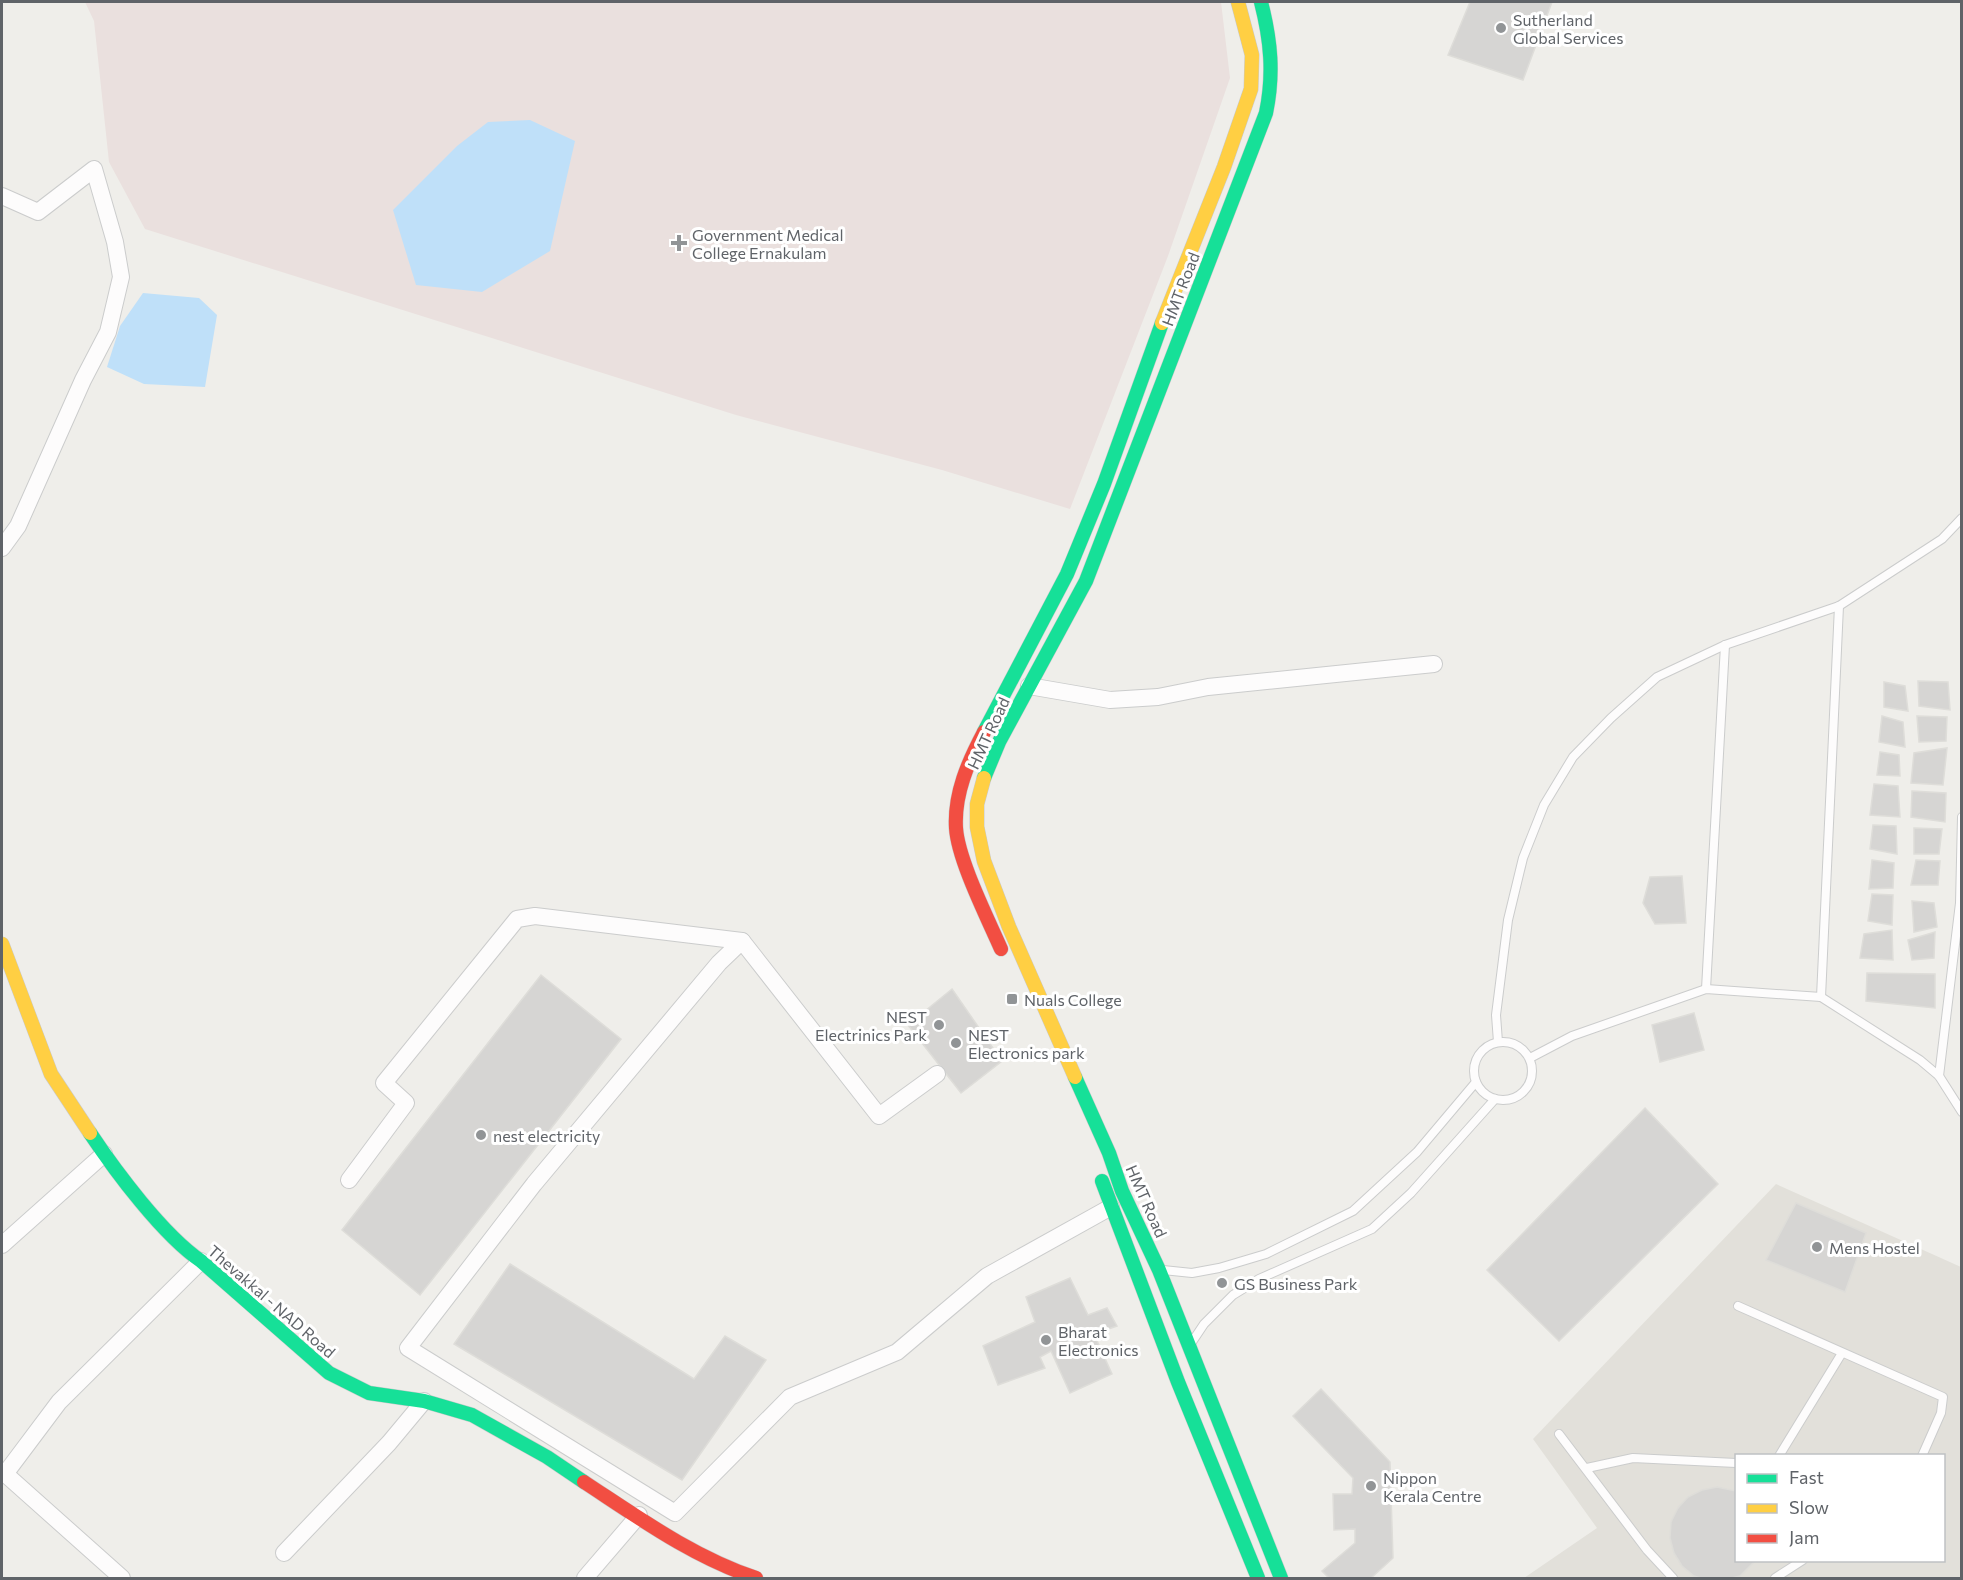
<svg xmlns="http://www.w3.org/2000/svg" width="1963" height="1580" viewBox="0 0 1963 1580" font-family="Commissioner,sans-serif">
<rect width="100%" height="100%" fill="#efeeea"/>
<!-- education -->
<path fill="#e2e0da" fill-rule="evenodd" d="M1776 1184 1961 1267V1578H1524L1597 1528 1533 1439ZM1736 1456H1944V1560H1736Z"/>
<!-- medical -->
<polygon fill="#eae0de" points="85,2 1221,2 1230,78 1168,256 1070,509 942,470 736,415 145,229 109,162 94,21"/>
<!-- water -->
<g fill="#bfe0f9">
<polygon points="530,120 575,141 550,251 482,292 416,285 393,210 457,146 488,122"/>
<polygon points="143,293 199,298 217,315 205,387 144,384 107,367 120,326"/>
</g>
<!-- building -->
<g fill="#d6d5d3" stroke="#deddd9" stroke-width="1.5">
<polygon points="1470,2 1552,2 1523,80 1448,55"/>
<polygon points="1918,681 1948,682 1950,710 1919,706"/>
<polygon points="1884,682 1905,686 1908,711 1884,707"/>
<polygon points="1882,716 1903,722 1905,747 1879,742"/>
<polygon points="1917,716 1947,717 1946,741 1919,742"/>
<polygon points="1947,748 1943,785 1911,783 1914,753"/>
<polygon points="1880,752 1899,755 1900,776 1877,775"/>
<polygon points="1874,784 1898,786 1900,817 1870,815"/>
<polygon points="1912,791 1946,793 1945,822 1911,817"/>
<polygon points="1873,825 1896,826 1897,854 1870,849"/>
<polygon points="1914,828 1942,829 1939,854 1914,854"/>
<polygon points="1872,860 1894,863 1893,888 1869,889"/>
<polygon points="1916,860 1940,861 1938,885 1911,885"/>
<polygon points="1682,876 1686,923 1655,924 1643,903 1650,877"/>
<polygon points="1872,894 1893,895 1892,925 1868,921"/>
<polygon points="1912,901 1934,903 1937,927 1914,932"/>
<polygon points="1892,930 1893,960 1860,958 1864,934"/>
<polygon points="1935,932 1934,958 1912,960 1908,940"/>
<polygon points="1867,973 1935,974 1935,1008 1866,1001"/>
<polygon points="541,975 621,1039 420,1295 342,1230"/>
<polygon points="952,989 1002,1061 961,1093 908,1025"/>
<polygon points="1694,1013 1704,1050 1660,1062 1652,1025"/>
<polygon points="1645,1108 1718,1184 1559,1341 1487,1270"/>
<polygon points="1796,1203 1866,1233 1845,1292 1766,1260"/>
<polygon points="510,1264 694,1379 725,1336 766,1360 682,1480 454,1344"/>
<polygon points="1070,1278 1088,1315 1107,1308 1117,1326 1094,1334 1112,1374 1070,1393 1051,1351 1040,1357 1045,1368 998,1385 983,1346 1035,1322 1026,1297"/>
<polygon points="1321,1389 1390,1462 1393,1558 1371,1578 1329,1578 1322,1571 1355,1543 1355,1529 1334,1530 1333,1494 1352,1494 1353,1478 1293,1416"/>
<polygon points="1717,1487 1736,1491 1736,1560 1756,1560 1740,1576 1732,1578 1701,1578 1694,1576 1682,1566 1674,1553 1670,1538 1671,1522 1678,1508 1688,1497 1702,1490"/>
</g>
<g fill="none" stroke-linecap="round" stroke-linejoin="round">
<!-- lane casing -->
<g stroke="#cbcccc" stroke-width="10">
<g id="lane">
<polyline points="1706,989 1725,645"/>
<polyline points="1821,997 1839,606"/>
<circle cx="1503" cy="1071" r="29"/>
<polyline points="1498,1042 1496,1015 1508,920 1523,858 1544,805 1573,757 1611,718 1657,677 1725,645 1839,606 1942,539 1962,518"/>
<polyline points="1530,1058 1572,1036 1706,989 1821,997 1920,1060 1939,1076 1962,1112"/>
<polyline points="1939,1076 1960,903 1962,817"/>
<polyline points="1163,1270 1192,1273 1219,1268 1266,1254 1353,1211 1417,1152 1476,1082"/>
<polyline points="1738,1306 1943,1397 1941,1413 1922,1456"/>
<polyline points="1192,1342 1204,1324 1233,1295 1259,1279 1372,1229 1411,1193 1495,1099"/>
<polyline points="1559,1434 1647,1550 1673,1578"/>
<polyline points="1779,1456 1842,1353"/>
<polyline points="1587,1468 1633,1458 1736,1463"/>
<polyline points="1775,1578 1803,1560"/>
</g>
</g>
<!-- street casing -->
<g stroke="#cbcccc" stroke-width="18">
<g id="street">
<polyline points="2,196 38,212 94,169 115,242 121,277 108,332 83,380 18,526 2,548"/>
<polyline points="1029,686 1110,700 1158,697 1208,687 1434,664"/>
<polyline points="937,1074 879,1116 742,941 719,963 534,1184 408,1348 675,1513 790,1397 897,1352 987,1276 1111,1207"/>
<polyline points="349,1180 406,1103 384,1083 517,919 535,916 742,941"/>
<polyline points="2,1245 104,1154"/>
<polyline points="2,1471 122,1578"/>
<polyline points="5,1474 59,1402 201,1261"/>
<polyline points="284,1553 389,1443 424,1401"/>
<polyline points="585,1578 639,1515"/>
</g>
</g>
<!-- fast casing -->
<g stroke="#cacacb" stroke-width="15">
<g id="fast">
<polyline points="984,732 1067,574 1104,484 1162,323"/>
<path d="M984 778 999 742 1086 581 1266 113C1274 74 1271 41 1261 2"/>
<polyline points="1075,1077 1109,1153 1122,1191 1159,1270 1281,1578"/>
<path d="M90 1133C116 1172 163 1235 201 1261L329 1373 369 1393 424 1401 472 1415 547 1457 584 1482"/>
<polyline points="1102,1181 1178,1382 1258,1578"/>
</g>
</g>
<!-- slow casing -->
<g stroke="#cacacb" stroke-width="15">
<g id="slow">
<polyline points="1162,323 1224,167 1251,89 1252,55 1238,2"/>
<polyline points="984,778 977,804 977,827 984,861 1009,927 1075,1077"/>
<polyline points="2,944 51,1074 90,1133"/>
</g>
</g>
<!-- jam casing -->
<g stroke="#cacacb" stroke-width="15">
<g id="jam">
<path d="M984 732C968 762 954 794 956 828 958 860 988 919 1001 949"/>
<path d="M584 1482C639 1518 693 1557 756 1578"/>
</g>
</g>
<!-- lane -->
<use href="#lane" stroke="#fdfcfc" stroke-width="8"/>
<!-- street -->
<use href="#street" stroke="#fdfcfc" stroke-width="16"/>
<!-- fast -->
<use href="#fast" stroke="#16e098" stroke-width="14"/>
<!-- slow -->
<use href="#slow" stroke="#ffcf43" stroke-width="14"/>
<!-- jam -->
<use href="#jam" stroke="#f24e42" stroke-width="14"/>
</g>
<!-- markers -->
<g fill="#919496" stroke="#fff" stroke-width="2">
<circle cx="1501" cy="28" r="6"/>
<path d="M676 234h6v6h6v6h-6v6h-6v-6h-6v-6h6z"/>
<rect x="1006" y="993" width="12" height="12" rx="3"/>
<circle cx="939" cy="1025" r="6"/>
<circle cx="956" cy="1043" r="6"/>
<circle cx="481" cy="1135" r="6"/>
<circle cx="1817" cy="1247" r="6"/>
<circle cx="1222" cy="1283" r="6"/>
<circle cx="1046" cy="1340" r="6"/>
<circle cx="1371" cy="1486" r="6"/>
</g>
<g text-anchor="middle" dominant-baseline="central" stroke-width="6" stroke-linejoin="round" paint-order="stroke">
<!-- poi labels -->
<g font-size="16" fill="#5f6368" stroke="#fff" text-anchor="start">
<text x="1513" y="19">Sutherland<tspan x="1513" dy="18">Global Services</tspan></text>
<text x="692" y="234">Government Medical<tspan x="692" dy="18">College Ernakulam</tspan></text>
<text x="1024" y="999">Nuals College</text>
<text x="927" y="1016" text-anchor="end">NEST<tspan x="927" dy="18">Electrinics Park</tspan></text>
<text x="968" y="1034">NEST<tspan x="968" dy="18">Electronics park</tspan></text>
<text x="493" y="1135">nest electricity</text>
<text x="1829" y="1247">Mens Hostel</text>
<text x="1234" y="1283">GS Business Park</text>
<text x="1058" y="1331">Bharat<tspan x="1058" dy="18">Electronics</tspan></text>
<text x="1383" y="1477">Nippon<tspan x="1383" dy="18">Kerala Centre</tspan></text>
</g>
<!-- street labels -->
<g font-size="16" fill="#5f6368" stroke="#fff">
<text transform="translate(1180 289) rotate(-69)">HMT Road</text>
<text transform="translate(988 733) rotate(-65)">HMT Road</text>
<text transform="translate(1147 1201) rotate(66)">HMT Road</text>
<text transform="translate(272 1301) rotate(41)">Thevakkal - NAD Road</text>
</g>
</g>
<!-- border -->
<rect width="1963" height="1580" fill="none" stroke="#5f6368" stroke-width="6"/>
<!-- legend -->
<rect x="1735" y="1454" width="210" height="108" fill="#ffffff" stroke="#bfc1c3" stroke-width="1.5"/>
<rect x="1747" y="1474" width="30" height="9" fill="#16e098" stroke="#bfc1c3" stroke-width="1.5"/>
<text x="1789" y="1484" font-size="18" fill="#5f6368">Fast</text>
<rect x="1747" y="1504" width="30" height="9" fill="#ffcf43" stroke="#bfc1c3" stroke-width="1.5"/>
<text x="1789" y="1514" font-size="18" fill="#5f6368">Slow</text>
<rect x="1747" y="1534" width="30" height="9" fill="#f24e42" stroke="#bfc1c3" stroke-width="1.5"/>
<text x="1789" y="1544" font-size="18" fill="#5f6368">Jam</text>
</svg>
